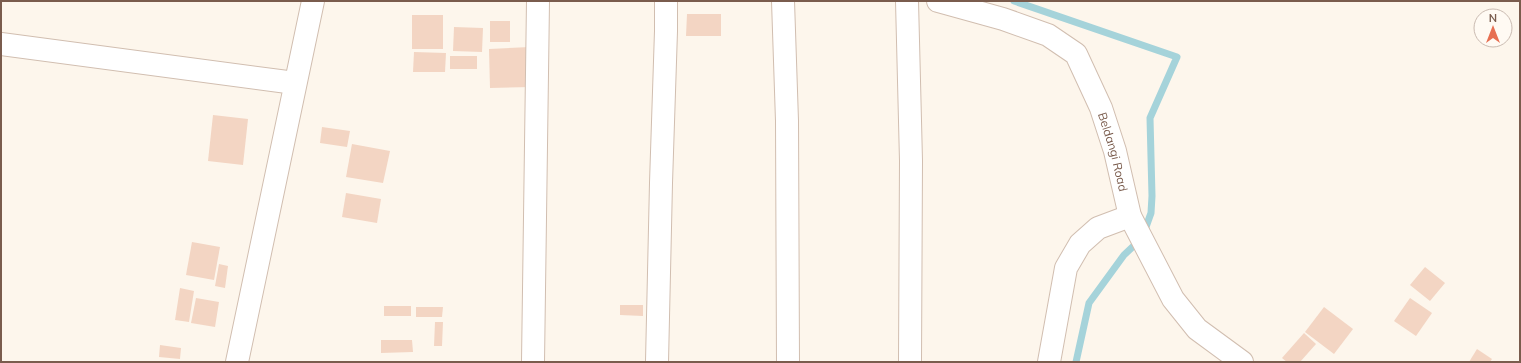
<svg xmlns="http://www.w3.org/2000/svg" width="1521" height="363" viewBox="0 0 1521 363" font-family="Mulish,sans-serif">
<rect width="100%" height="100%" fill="#fdf6ec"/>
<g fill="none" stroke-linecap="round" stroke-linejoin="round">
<!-- stream -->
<polyline stroke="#a5d3da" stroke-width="7" points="1014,1 1177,57 1150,118 1152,196 1151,213 1142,238 1124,255 1089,303 1076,362"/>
</g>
<!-- building -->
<g fill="#f3d5c3">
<polygon points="687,14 721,14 721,36 686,36"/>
<rect x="412" y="15" width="31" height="34"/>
<rect x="490" y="21" width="20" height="21"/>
<polygon points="454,27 483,28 482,52 453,51"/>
<polygon points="530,47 531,87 490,88 489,49"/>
<polygon points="414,52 446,53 445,72 413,72"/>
<rect x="450" y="56" width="27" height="13"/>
<polygon points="213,115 248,119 243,165 208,161"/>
<polygon points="322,127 350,131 347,147 320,143"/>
<polygon points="352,144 390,151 383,183 346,177"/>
<polygon points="346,193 381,199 377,223 342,217"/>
<polygon points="192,242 220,247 214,280 186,275"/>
<polygon points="219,264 228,266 225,288 215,286"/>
<polygon points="1425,267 1445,283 1430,301 1410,285"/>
<polygon points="180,288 194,291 189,322 175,320"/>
<polygon points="196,298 219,302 215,327 191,323"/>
<polygon points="1410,298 1432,313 1416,336 1394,321"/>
<polygon points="620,305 643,305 643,316 620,315"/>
<rect x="384" y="306" width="27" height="10"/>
<polygon points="416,307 443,307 442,317 416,317"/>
<polygon points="1324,307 1353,329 1334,354 1305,332"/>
<polygon points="435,322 443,322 442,346 434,346"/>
<polygon points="1304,333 1316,344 1300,362 1287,362 1282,358"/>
<polygon points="381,340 412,340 413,352 381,353"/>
<polygon points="160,345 181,348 180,359 159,357"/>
<polygon points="1477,349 1492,359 1490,362 1469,362"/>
</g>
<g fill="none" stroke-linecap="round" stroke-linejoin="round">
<!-- minor casing -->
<g stroke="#d1beb0" stroke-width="24">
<g id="minor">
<polyline points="783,1 787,121 788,362"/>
<polyline points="907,1 911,161 910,362"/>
<path id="s1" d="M938 1 1003 19 1048 35 1076 54 1101 108 1115 151 1130 216 1173 299 1197 329 1242 362"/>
<polyline points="1,44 295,83"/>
<polyline points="237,362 313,1"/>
<polyline points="533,362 538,1"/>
<polyline points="657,362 661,183 666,31 666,1"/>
<polyline points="1049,362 1066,268 1080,244 1098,228 1130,216"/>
</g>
</g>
<!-- minor -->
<use href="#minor" stroke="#fff" stroke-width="22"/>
</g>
<g text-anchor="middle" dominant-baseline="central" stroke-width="3.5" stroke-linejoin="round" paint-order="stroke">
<!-- street labels -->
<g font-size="12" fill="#7a5c4d" stroke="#fffaf3">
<text stroke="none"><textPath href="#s1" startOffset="254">Beldangi Road</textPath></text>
</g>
</g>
<!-- border -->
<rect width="1521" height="363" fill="none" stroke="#7a5c4d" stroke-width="4"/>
<!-- north arrow -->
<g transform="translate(1493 28)"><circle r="19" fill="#fffaf3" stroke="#cabbb1"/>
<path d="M0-3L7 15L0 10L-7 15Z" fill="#e76f51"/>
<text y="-6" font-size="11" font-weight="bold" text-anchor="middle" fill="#7a5c4d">N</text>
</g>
</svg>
